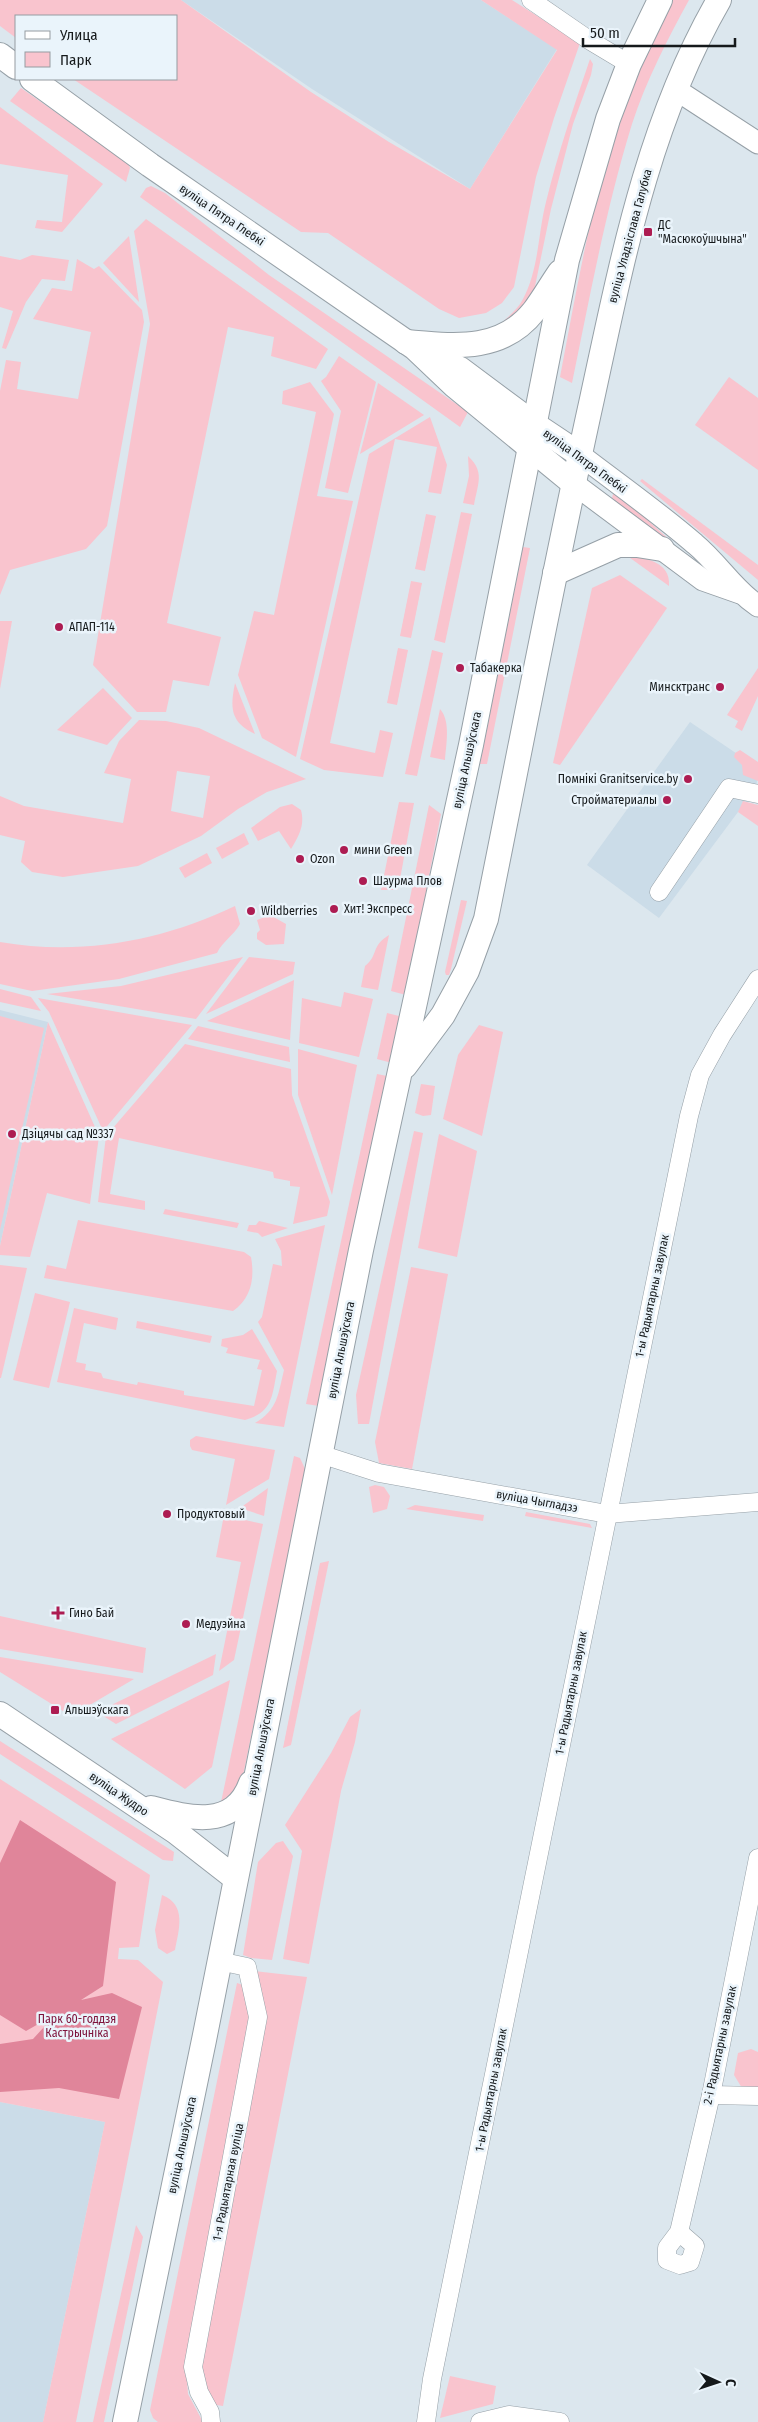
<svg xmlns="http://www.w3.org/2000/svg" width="758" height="2422" viewBox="0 0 758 2422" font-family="'Fira Sans Condensed',sans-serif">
<rect width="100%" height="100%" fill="#dce7ee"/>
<!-- built -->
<g fill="#cbdce8">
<polygon points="181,0 481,0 557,49 470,189 312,89"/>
<polygon points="690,722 758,768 756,792 738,812 659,918 587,865"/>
<polygon points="0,1010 48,1022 0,1246"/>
<polygon points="0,2102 105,2122 43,2422 0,2422"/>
</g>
<!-- green -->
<g fill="#f9c4ce" fill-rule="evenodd">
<polygon points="0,0 181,0 311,92 389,142 470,189 557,50 481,0 512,0 580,43 554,118 536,177 514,287 502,303 486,313 459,318 439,309 328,233 301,232 73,79 176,79 176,16 16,16 16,38 0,26"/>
<path d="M670 0H689C667 40 646 81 632 124 606 208 590 296 572 383L560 377C577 288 592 197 622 111 635 73 653 37 670 0Z"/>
<path d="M590 59 593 64 591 75 573 124 551 209 533 296 500 330V324C509 316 518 309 523 299 539 269 538 233 546 202 558 153 574 106 590 59Z"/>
<polygon points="21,88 128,163 130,168 126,182 10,101"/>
<polygon points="0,107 103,184 62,232 35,228 37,220 62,222 68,175 0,164"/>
<polygon points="151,186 165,193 269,275 468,412 460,427 140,197 146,188"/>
<polygon points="146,219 328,349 316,369 271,356 274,337 228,327 167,623 221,637 209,686 173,680 166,712 137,712 93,665 150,324 134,231"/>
<polygon points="129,236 139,302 103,263"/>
<polygon points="32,255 69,260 65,281 42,279 26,302 6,349 2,348 13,311 0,307 0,256 20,260"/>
<polygon points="77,259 94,269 99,266 142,310 144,322 107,526 86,549 10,570 0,595 0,391 6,360 21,362 17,389 78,399 91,332 33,319 52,288 72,291"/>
<polygon points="339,356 376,382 348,493 325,488 341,411 321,381 326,377"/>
<polygon points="729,377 758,398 758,470 695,425"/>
<polygon points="310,382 334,414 317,496 353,501 296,757 262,738 238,675 254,611 274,615 316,412 282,404 283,391"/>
<polygon points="378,383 424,415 360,454"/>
<polygon points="430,417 447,465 441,494 428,492 437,447 395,439 330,743 375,753 380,730 393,733 383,777 324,770 300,759 369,454"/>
<path d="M468 456C485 472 478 483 474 505L463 503 469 476Z"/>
<polygon points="642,479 758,565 758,580 647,487 640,481"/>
<polygon points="614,490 672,542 675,547 643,527 612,498"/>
<polygon points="461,512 472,514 445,643 434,640"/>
<polygon points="426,514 436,516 425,571 415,569"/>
<polygon points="523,547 530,548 487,764 480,764"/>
<path d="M626 555C644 558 671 561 669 586Z"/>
<polygon points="620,575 667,608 560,765 553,763 592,588"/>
<polygon points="411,581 422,583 411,638 400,636"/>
<polygon points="0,621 12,621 0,689"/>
<polygon points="398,648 408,650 397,705 387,703"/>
<polygon points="432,650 443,653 417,776 405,774"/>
<polygon points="758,668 758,696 742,731 735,727 738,721 727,715"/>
<path d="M235 683 255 734C230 722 230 708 235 683Z"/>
<polygon points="103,688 132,718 107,745 57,730"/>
<path d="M440 709C451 721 446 745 445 760L430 757Z"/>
<path d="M139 720 166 721 199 728 306 779 267 792 238 809 201 836 138 866 63 877 32 872 21 862 25 841 0 835V796L24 806 123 823 131 779 104 773 119 741ZM177 771 210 776 203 818 171 811Z"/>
<polygon points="740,750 758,762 758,784 758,781 743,775 742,765 734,757 735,753"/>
<polygon points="743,801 758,805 758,826 738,812"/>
<polygon points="399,802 414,803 398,890 381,890"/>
<path d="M292 804 301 810C305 825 299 836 291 849L279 831 258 841 251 828 280 807Z"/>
<polygon points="429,805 441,814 406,995 391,991"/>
<polygon points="244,833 249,844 222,859 216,848"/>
<polygon points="207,853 212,863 185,878 179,868"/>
<polygon points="461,900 467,901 451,969 449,975 446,975 445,972"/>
<path d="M235 906 240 924C234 935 222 942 217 953L119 979 32 991 0 984V942C81 956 162 941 235 906Z"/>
<polygon points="270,915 286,924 284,944 266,945 257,939 257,933 260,930 257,920"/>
<path d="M389 935 378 990 361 987 365 966C379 955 370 947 389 935Z"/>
<polygon points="243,957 196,1019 47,994 121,986"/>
<polygon points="249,957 295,962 293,974 206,1014"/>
<polygon points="294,980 290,1040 207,1021"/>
<polygon points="0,989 31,997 41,1011 0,1002"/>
<polygon points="344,992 373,999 359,1057 299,1043 302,998 341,1007"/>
<polygon points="38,998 192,1025 103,1131 49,1012"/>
<polygon points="387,1013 403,1017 392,1063 377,1059"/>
<polygon points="0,1016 44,1028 0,1230"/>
<polygon points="48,1022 99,1136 90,1204 47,1193 30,1257 0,1255 0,1246"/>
<polygon points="479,1025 503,1032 482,1136 443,1119 458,1055"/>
<polygon points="198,1026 289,1047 290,1062 188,1039"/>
<polygon points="185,1044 291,1069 292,1095 330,1202 327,1216 293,1224 300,1187 290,1186 290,1181 274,1178 273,1172 119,1138 110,1194 145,1201 145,1210 98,1202 106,1136"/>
<polygon points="298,1049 357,1065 332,1195 298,1095"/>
<polygon points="377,1074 392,1077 319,1406 306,1404"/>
<polygon points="421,1084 435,1086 431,1115 423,1116 415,1113"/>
<polygon points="414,1131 423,1133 369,1424 358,1424 356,1395"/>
<polygon points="439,1134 477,1151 457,1257 418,1248"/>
<polygon points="165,1209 239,1223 237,1228 163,1214"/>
<path d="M78 1220 244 1252 251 1257C255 1279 251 1298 233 1311L44 1278 47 1265 66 1269Z"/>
<polygon points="259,1221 288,1228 262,1237 258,1233 247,1231 249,1225 256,1225"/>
<path d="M325 1225 284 1427 255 1423C278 1410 278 1394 284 1370L258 1322 262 1317 273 1264 282 1266 281 1251 275 1239Z"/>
<polygon points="0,1265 27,1268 1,1378 0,1378"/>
<polygon points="411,1267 448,1274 412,1469 379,1463 375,1442"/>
<polygon points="35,1293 70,1302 49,1388 13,1380"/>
<path d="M74 1308 118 1318 116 1330 84 1323 76 1362 86 1364 85 1370 101 1373 103 1378 137 1385 138 1382 184 1391V1395L254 1406 262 1370 257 1369 260 1360 226 1353 228 1348 221 1346 222 1339 243 1335 252 1329 277 1371C272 1396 273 1412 245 1420L57 1382Z"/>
<polygon points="137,1321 212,1336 210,1343 136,1328"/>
<polygon points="196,1436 275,1450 269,1479 226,1505 235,1459 192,1450 190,1446 190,1440"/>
<polygon points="294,1456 300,1458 306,1471 239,1795 220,1807"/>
<polygon points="375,1485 384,1487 390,1496 387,1509 373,1513 369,1487"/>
<polygon points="268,1488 264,1516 240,1508"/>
<polygon points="415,1505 484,1515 483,1521 406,1509"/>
<polygon points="526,1512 590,1524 592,1528 525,1516"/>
<polygon points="224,1515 263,1524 234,1660 219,1671 241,1562 216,1557"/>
<polygon points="329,1561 291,1745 283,1748 320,1563"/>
<polygon points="0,1616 146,1648 143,1673 0,1649"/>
<polygon points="216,1654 213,1675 116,1724 97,1712"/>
<polygon points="0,1657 134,1679 71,1716 0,1672"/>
<polygon points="230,1680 212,1767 185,1789 111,1739"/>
<polygon points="361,1709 355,1742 341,1791 309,1964 283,1959 302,1851 285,1825 331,1753 350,1717"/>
<polygon points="0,1741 174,1852 173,1861 163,1860 0,1754"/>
<polygon points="0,1779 150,1875 139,1947 119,1948 118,1959 138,1960 163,1982 76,2422 43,2422 105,2122 0,2102"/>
<polygon points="283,1841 293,1856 272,1960 251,1958 243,1955 258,1862 276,1843"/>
<path d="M162 1895C187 1905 179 1929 175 1950L167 1954 158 1948 155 1930Z"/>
<polygon points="254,1971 307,1977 223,2406 210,2404 200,2373 267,2018"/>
<polygon points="237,1983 243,1985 250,2022 186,2368 188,2394 203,2422 158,2422 153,2418 150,2410"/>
<polygon points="751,2049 758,2052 758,2089 742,2088 734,2075 738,2053"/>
<polygon points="136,2225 143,2237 104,2422 93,2422"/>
<polygon points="450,2376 496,2386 493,2404 440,2418"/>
</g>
<!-- forest -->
<polygon fill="#e0859a" points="20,1820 116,1882 103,1986 81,2000 112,1993 142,2007 119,2099 59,2088 0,2092 0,2044 33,2039 56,2014 26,2031 0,2015 0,1863"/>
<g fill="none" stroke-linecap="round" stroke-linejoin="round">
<!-- minor casing -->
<g stroke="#96a0a7" stroke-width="19">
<g id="minor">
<polyline points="531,0 589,40 629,64"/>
<polyline points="659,892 729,788 758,794"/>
<polyline points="320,1454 379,1473 607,1514 758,1502"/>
<polyline points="711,2095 758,2096"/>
<polyline points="679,2232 695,2246 690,2262 680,2265 667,2260 667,2248 679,2232 711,2095 758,1858"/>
<polyline points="211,2422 210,2412 199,2392 193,2367 258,2017 247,1967 219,1961"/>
<polyline points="426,2422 432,2379 689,1116 700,1075 722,1035 758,979"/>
<polyline points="480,2422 509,2415 560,2422"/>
</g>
</g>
<!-- tertiary casing -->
<g stroke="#96a0a7" stroke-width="23">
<g id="tertiary">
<polyline points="675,89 758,143"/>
<path d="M579 454C618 484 658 512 695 544 718 563 733 589 758 606"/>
<polyline points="573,483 703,580 740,593"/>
</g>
</g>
<!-- secondary casing -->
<g stroke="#96a0a7" stroke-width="26">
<g id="secondary">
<polyline points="0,55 16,67"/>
<polyline points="32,79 150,165 415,348 455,386 573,483"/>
<path d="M406 342C453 346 501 353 534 311 543 299 551 285 560 272"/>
<polyline points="434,357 460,369 534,424 579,454"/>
<polyline points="555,573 618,545 637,545 662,549"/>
<path d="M405 1066 443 1015 467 971 486 919C521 745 554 571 592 399 622 261 648 123 719 0"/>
<polyline points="0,1714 176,1832 235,1878"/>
<path d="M151 1808C189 1818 234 1830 251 1783"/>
<polyline points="125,2422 204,2040 361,1250 471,745 567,260 608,119 629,64 660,0"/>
</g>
</g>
<!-- minor -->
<use href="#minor" stroke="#fff" stroke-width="18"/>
<!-- tertiary -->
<use href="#tertiary" stroke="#fff" stroke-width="21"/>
<!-- secondary -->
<use href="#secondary" stroke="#fff" stroke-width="24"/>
</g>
<!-- markers -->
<g fill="#ad1c52" stroke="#eaf4fb" stroke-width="2">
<rect x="643" y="227" width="10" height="10" rx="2.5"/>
<circle cx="59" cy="627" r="5"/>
<circle cx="460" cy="668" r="5"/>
<circle cx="720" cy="687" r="5"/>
<circle cx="688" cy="779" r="5"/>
<circle cx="667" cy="800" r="5"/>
<circle cx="344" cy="850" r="5"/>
<circle cx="300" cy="859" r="5"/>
<circle cx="363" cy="881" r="5"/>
<circle cx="334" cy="909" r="5"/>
<circle cx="251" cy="911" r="5"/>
<circle cx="12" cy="1134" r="5"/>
<circle cx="167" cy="1514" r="5"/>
<path d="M55.5 1605.5h5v5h5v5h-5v5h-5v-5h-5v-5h5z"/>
<circle cx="186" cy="1624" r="5"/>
<rect x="50" y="1705" width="10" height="10" rx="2.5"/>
</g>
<g text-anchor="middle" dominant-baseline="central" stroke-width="5" stroke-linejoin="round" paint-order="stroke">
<!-- street labels -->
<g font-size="12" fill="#15191b" stroke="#eaf4fb">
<text transform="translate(222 215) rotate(34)">вуліца Пятра Глебкі</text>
<text transform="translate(630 236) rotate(-75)">вуліца Уладзіслава Галубка</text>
<text transform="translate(585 461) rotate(36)">вуліца Пятра Глебкі</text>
<text transform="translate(467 760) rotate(-78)">вуліца Альшэўскага</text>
<text transform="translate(652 1296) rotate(-78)">1-ы Радыятарны завулак</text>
<text transform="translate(341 1350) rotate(-79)">вуліца Альшэўскага</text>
<text transform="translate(537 1501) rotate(10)">вуліца Чыгладзэ</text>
<text transform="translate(571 1693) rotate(-79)">1-ы Радыятарны завулак</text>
<text transform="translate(261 1747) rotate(-79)">вуліца Альшэўскага</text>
<text transform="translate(119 1794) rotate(34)">вуліца Жудро</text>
<text transform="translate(720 2045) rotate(-78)">2-і Радыятарны завулак</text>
<text transform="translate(491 2090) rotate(-79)">1-ы Радыятарны завулак</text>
<text transform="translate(182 2145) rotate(-78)">вуліца Альшэўскага</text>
<text transform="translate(228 2182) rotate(-79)">1-я Радыятарная вуліца</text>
</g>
<!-- poi labels -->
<g font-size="12" fill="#15191b" stroke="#eaf4fb" text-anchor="start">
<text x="658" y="225">ДС<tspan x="658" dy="14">"Масюкоўшчына"</tspan></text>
<text x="69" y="627">АПАП-114</text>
<text x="470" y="668">Табакерка</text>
<text x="710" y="687" text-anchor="end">Минсктранс</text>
<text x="678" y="779" text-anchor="end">Помнікі Granitservice.by</text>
<text x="657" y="800" text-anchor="end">Стройматериалы</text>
<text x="354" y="850">мини Green</text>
<text x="310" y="859">Ozon</text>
<text x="373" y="881">Шаурма Плов</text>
<text x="344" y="909">Хит! Экспресс</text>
<text x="261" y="911">Wildberries</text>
<text x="22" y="1134">Дзіцячы сад №337</text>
<text x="177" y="1514">Продуктовый</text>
<text x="69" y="1613">Гино Бай</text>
<text x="196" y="1624">Медуэйна</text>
<text x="65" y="1710">Альшэўскага</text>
</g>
<!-- park labels -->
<g font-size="12" fill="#7d113a" stroke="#eaf4fb">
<text x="77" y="2019">Парк 60-годдзя<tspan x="77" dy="14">Кастрычніка</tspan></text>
</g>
</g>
<!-- legend -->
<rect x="15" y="15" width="162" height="65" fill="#eaf4fb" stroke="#959ca1"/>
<rect x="25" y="31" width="25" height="8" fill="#ffffff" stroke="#959ca1"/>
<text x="60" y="40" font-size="15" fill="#15191b">Улица</text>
<rect x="25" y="52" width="25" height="15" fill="#f9c4ce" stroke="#959ca1"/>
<text x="60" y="65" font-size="15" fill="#15191b">Парк</text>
<!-- north arrow -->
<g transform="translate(718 2382) rotate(93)" stroke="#eaf4fb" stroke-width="4" paint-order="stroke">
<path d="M0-4L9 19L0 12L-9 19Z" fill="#15191b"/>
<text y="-8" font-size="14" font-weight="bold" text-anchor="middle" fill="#15191b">С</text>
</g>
<!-- scale -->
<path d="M583 38v8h152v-8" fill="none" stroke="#15191b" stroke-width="2.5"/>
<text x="590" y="38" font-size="15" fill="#15191b" stroke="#eaf4fb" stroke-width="4" paint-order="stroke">50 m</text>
</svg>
